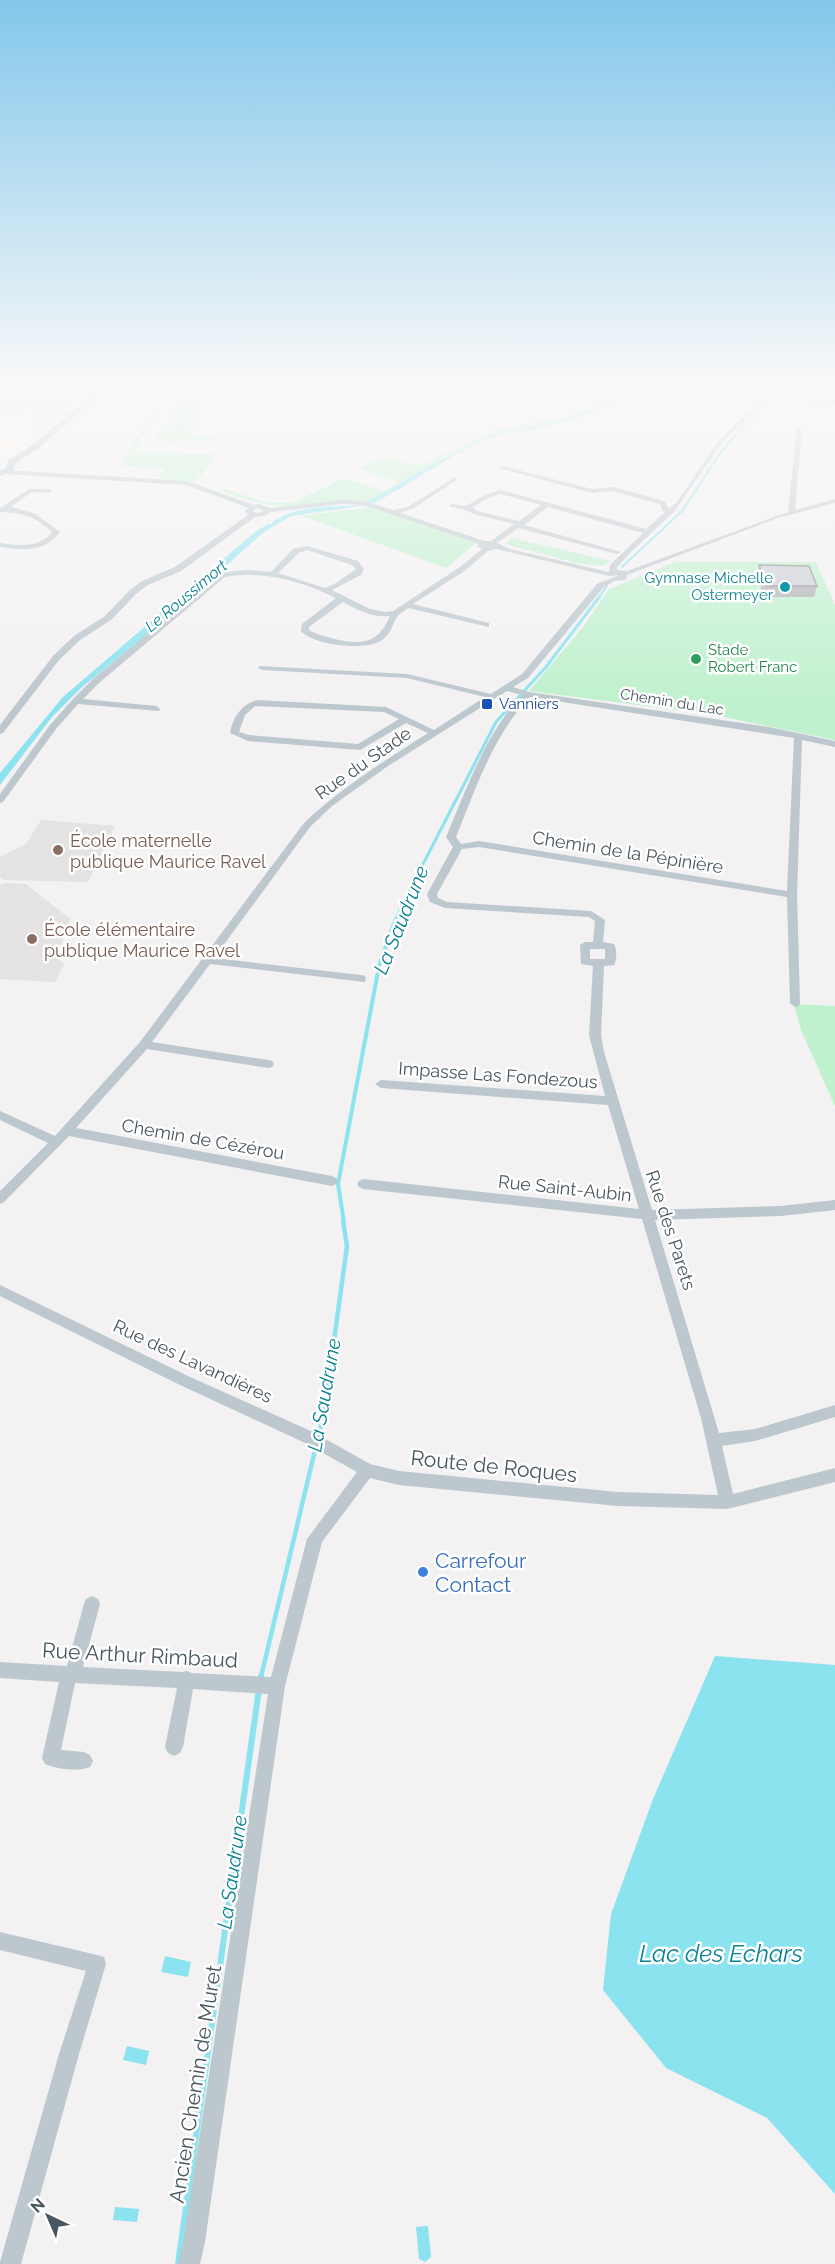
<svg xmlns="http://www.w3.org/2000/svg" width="835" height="2264" viewBox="0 0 835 2264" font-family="Raleway,sans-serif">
<rect width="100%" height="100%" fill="#f3f1f1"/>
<!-- commercial -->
<polygon fill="#fdf6eb" points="35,413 32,426 34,436 12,453 0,456 0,414"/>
<!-- education -->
<g fill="#e4e2e3">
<polygon points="0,385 95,385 42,426 33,427 38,411 0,413"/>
<polygon points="41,820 115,826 88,882 4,880 0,877 0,857 26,844"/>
<polygon points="3,883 26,884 70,919 57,958 64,965 55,982 0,979 0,885"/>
</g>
<!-- green -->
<g fill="#bff1ce">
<path d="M270 385 206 387 209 390 193 397 199 404 195 407 201 409 197 424 188 435 214 437 215 440 167 442 157 439V435L169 428C169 408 182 405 188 390L183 388 187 386Z"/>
<polygon points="367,385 404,385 435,396 415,405"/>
<path d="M633 385H639L578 415 533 427 504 431 439 461 367 502C340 498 315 505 288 506 264 506 242 498 220 491L225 489 265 502 292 503 344 478 384 491 399 482 360 469C366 466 372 462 378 460 392 456 409 466 423 464L492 432 576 413 597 405Z"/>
<polygon points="161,406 163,411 143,435 135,453 215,454 208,468 194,482 159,478 165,468 122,466 135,439"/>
<polygon points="369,507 476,543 446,568 302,516"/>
<polygon points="512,538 611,561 602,566 576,563 505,544"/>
<polygon points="675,562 816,562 835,605 835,740 709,714 529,691 583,627 609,589"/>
<polygon points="794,1004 835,1006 835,1106 801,1030"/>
</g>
<!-- water -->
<g fill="#8be3ef">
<path d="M639 385H647C610 408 573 420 531 430 524 432 516 430 509 432 462 445 417 481 374 503L367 502 439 461 504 431 533 427 578 415Z"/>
<path d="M360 505H366L291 516 264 532 161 623 82 687 52 717 0 785V773L63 697 255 532 268 524H271C288 506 332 507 360 505Z"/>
<polygon points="715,1656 835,1665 835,2194 767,2118 666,2068 603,1990 611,1914 653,1799"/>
<polygon points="165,1956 191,1962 188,1977 161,1972"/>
<polygon points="127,2046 149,2051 146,2065 123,2060"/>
<polygon points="115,2207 139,2209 137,2222 113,2220"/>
<polygon points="428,2226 431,2257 425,2262 419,2259 416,2227"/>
</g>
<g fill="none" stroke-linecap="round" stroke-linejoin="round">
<!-- stream-far4 -->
<g stroke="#8be3ef" stroke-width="2">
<polyline points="622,567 682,511 718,456 735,435 787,385"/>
<polyline points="599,597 607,586"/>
</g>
<!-- stream-far3 -->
<polyline stroke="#8be3ef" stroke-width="3" points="420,870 496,722 546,667 600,596"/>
<!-- stream-far2 -->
<polyline stroke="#8be3ef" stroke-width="4" points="344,1222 338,1184 379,966 393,926 420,869"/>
<!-- stream-far1 -->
<g stroke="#8be3ef" stroke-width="4.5">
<polyline points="318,1439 324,1413 347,1246 343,1221"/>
<polyline points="261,1677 316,1446"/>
</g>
<!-- stream -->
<g stroke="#8be3ef" stroke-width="6">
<polyline points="260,1681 261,1676"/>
<polyline points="178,2264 259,1689"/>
</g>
<!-- minor -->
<g fill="#bcc7ce" fill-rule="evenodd">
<polygon points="126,385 187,385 159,389"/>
<path d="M775 385H781L722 443 673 513 632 551 617 567V570L627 571 788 512 797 428 802 429 795 510 835 499V503L778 518 627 575 626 580 614 581 603 588 528 678 513 687 529 692 769 727 835 741V747L802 740 797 895 800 1003 799 1006 795 1007 790 1003 787 897 479 847 462 849 437 894 438 898 447 902 591 911 605 920 603 942 614 944C617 949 617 960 614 965L604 966 601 1035 604 1052 652 1210 781 1206 835 1200V1210L781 1216 655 1220 719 1433 755 1429 835 1405V1417L755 1441 722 1446 733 1494 835 1468V1482L727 1509 618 1506 399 1485 370 1478 322 1542 285 1686 205 2242 200 2264H178L183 2242 268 1694 193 1689 183 1747 180 1753 174 1756 168 1753 165 1747 177 1688 75 1683 61 1750 84 1752 90 1755 93 1761 90 1767C78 1772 57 1769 45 1764L42 1758 59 1682 0 1678V1662L67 1666 84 1604 86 1599 92 1596 98 1599 100 1604 83 1667 183 1672 187 1671 192 1673 271 1677 307 1539 357 1472 303 1442 178 1384 0 1296V1285L188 1376 313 1432 370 1464 399 1471 618 1492 718 1495 701 1418 642 1219 363 1189 359 1187 357 1184 359 1181 363 1179 639 1209 608 1105 381 1088 375 1084 381 1080 605 1096 589 1035 593 966 581 964 580 945 585 942H593L595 921 589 917 445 908 430 902 427 894 453 847 446 837C467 788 485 734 522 695L507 691 388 766 332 806 310 827 214 958 361 975 365 976 366 979 365 982 210 964 152 1042 268 1060 272 1061 274 1064 272 1067 268 1068 147 1049 76 1128 332 1176 336 1178 338 1181 336 1184 332 1186 69 1136 4 1202 0 1204V1191L48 1143 0 1120V1111L55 1136 140 1042 304 823C341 788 384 761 428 733L406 723 360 750 248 741 230 733C233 717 241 705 257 700L386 707 434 730 485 697 407 678 262 670 258 668 259 666 407 674 491 694 522 674 597 584 619 575 609 576 496 549 488 551 466 570 413 604 489 623V627L408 608C405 611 400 613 397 617 392 625 391 634 382 640 366 652 313 645 301 631L302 624 336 598C302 581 263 570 225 577L100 682 83 699 156 706 160 709 159 711 78 704 56 729 3 802 0 803V794L50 725 73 699 94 678 220 573 247 570 271 572 293 549 307 546 358 561 364 569 361 575 332 590 370 609 386 612 393 611 460 567 482 549 477 546 479 544 363 505 343 504 271 512 264 516 255 517 181 571 148 585 136 594 111 620 80 640 59 660 3 733 0 734V725L53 656 74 636 105 616 130 590 142 581 175 567 248 515 244 511 249 508 186 485 5 474 2 472 5 470 187 481 254 505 258 504 270 508 343 500 364 501 393 510 408 507 455 477 457 478V480L412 509 400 513 485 541H491L514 524 473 514 469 511 449 506 452 504 466 506C479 498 485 494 501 490L646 529 665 512 662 510 660 504 612 491 592 493 499 468 502 466 592 489 612 487 658 499 665 502 669 509 677 502 718 441ZM501 494 541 505 519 521 477 511 473 507C485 501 487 497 501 494ZM548 507 643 533 610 565 609 572 510 549 497 543 518 528 617 554 621 552 524 525ZM258 508 264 511 258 513 252 511ZM307 550 352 565 356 569 336 583 325 588 278 573 299 553ZM343 602C357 610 373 618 390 616 377 646 359 645 331 638 324 636 315 634 309 630V627ZM530 697 794 738 787 891 479 841 461 844 456 837C476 788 493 735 530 697ZM255 706 384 712 399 719 358 744 249 735 239 732 245 715ZM590 949H605V959H590Z"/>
<polygon points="776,398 835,399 835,403 774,401"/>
<path d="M29 489H49L52 491 49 493 32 492 11 507 34 513 60 532C44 553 23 550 0 547V543C19 545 39 549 52 532 34 516 24 513 0 512V508Z"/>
<polygon points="0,1932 97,1955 104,1957 106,1964 79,2054 21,2264 0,2264 0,2262 59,2054 86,1971 0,1950"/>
</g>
<!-- major -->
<polygon fill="#b0c3d0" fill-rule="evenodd" points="103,385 112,385 40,447 15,464 13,471 0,476 0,470 6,468 8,461 34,444"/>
</g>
<!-- wall -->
<polygon fill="#afb1b5" points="759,565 817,586 814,597 764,597 757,576"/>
<!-- building -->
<polygon fill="#cbced3" stroke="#8e9094" stroke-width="1.5" points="759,565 809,566 817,586 767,586"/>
<!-- sky -->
<linearGradient id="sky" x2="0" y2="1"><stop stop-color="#83c7eb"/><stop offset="0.55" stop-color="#faf9f9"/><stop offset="1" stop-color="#faf9f9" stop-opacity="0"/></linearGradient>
<rect width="835" height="702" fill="url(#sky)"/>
<!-- markers -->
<circle fill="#0f9aa8" stroke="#fff" stroke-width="2" cx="785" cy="587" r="6"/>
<circle fill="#2e9e5b" stroke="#fff" stroke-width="2" cx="696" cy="659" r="6"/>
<rect fill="#1a4fb4" stroke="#fff" stroke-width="2" x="481" y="698" width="12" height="12" rx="3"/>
<g fill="#8d6e63" stroke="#fff" stroke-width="2">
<circle cx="58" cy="850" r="6"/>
<circle cx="32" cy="939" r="6"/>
</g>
<circle fill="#3f7fe0" stroke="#fff" stroke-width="2" cx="423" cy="1572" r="6"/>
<g text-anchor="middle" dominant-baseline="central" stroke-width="5" stroke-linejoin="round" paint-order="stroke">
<!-- far-culture labels -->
<g font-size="15" fill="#0d838f" stroke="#fff" text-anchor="end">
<text x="773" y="578">Gymnase Michelle<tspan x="773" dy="17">Ostermeyer</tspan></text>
</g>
<!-- far-leisure labels -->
<g font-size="15" fill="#27864d" stroke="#fff" text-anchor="start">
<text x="708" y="650">Stade<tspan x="708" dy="17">Robert Franc</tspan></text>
</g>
<!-- far-street labels -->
<g font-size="15" fill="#48565f" stroke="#fff">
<text transform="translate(672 702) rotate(9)">Chemin du Lac</text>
</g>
<!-- far-transit labels -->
<g font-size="15" fill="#164399" stroke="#fff" text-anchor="start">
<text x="499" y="704">Vanniers</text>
</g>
<!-- far-water labels -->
<g font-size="16" font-style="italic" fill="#0b8291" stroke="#fff">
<text transform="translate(186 596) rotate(-40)">Le Roussimort</text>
</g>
<!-- street labels -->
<g font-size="18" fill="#48565f" stroke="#fff">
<text transform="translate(363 763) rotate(-35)">Rue du Stade</text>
<text transform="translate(628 852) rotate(9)">Chemin de la Pépinière</text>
<text transform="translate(498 1075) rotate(4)">Impasse Las Fondezous</text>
<text transform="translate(203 1139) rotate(10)">Chemin de Cézérou</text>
<text transform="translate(565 1188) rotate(6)">Rue Saint-Aubin</text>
<text transform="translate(671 1230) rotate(72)">Rue des Parets</text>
<text transform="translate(193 1361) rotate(25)">Rue des Lavandières</text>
</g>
<!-- education labels -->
<g font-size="18" fill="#785e54" stroke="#fff" text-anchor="start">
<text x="70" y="840">École maternelle<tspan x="70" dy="21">publique Maurice Ravel</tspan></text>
<text x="44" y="929">École élémentaire<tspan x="44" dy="21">publique Maurice Ravel</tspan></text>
</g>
<!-- water labels -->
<g font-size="20" font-style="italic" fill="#0b8291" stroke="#fff">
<text transform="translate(401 920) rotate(-68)">La Saudrune</text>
<text transform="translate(324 1395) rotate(-80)">La Saudrune</text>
<text transform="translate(232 1872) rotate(-82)">La Saudrune</text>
</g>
<!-- near-street labels -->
<g font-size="21" fill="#48565f" stroke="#fff">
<text transform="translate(494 1466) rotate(6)">Route de Roques</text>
<text transform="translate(140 1655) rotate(3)">Rue Arthur Rimbaud</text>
<text transform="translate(195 2084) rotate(-81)">Ancien Chemin de Muret</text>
</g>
<!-- near-shop labels -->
<g font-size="21" fill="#366cbe" stroke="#fff" text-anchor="start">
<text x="435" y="1560">Carrefour<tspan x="435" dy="24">Contact</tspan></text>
</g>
<!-- near-water labels -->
<g font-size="24" font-style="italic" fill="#0b8291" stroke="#fff">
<text x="721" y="1953">Lac des Echars</text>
</g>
</g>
<!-- north arrow -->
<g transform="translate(48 2216) rotate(316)" stroke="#ffffff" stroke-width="4.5" paint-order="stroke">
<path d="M0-4.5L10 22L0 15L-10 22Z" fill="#48565f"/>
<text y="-9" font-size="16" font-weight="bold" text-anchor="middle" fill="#48565f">N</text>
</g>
</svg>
